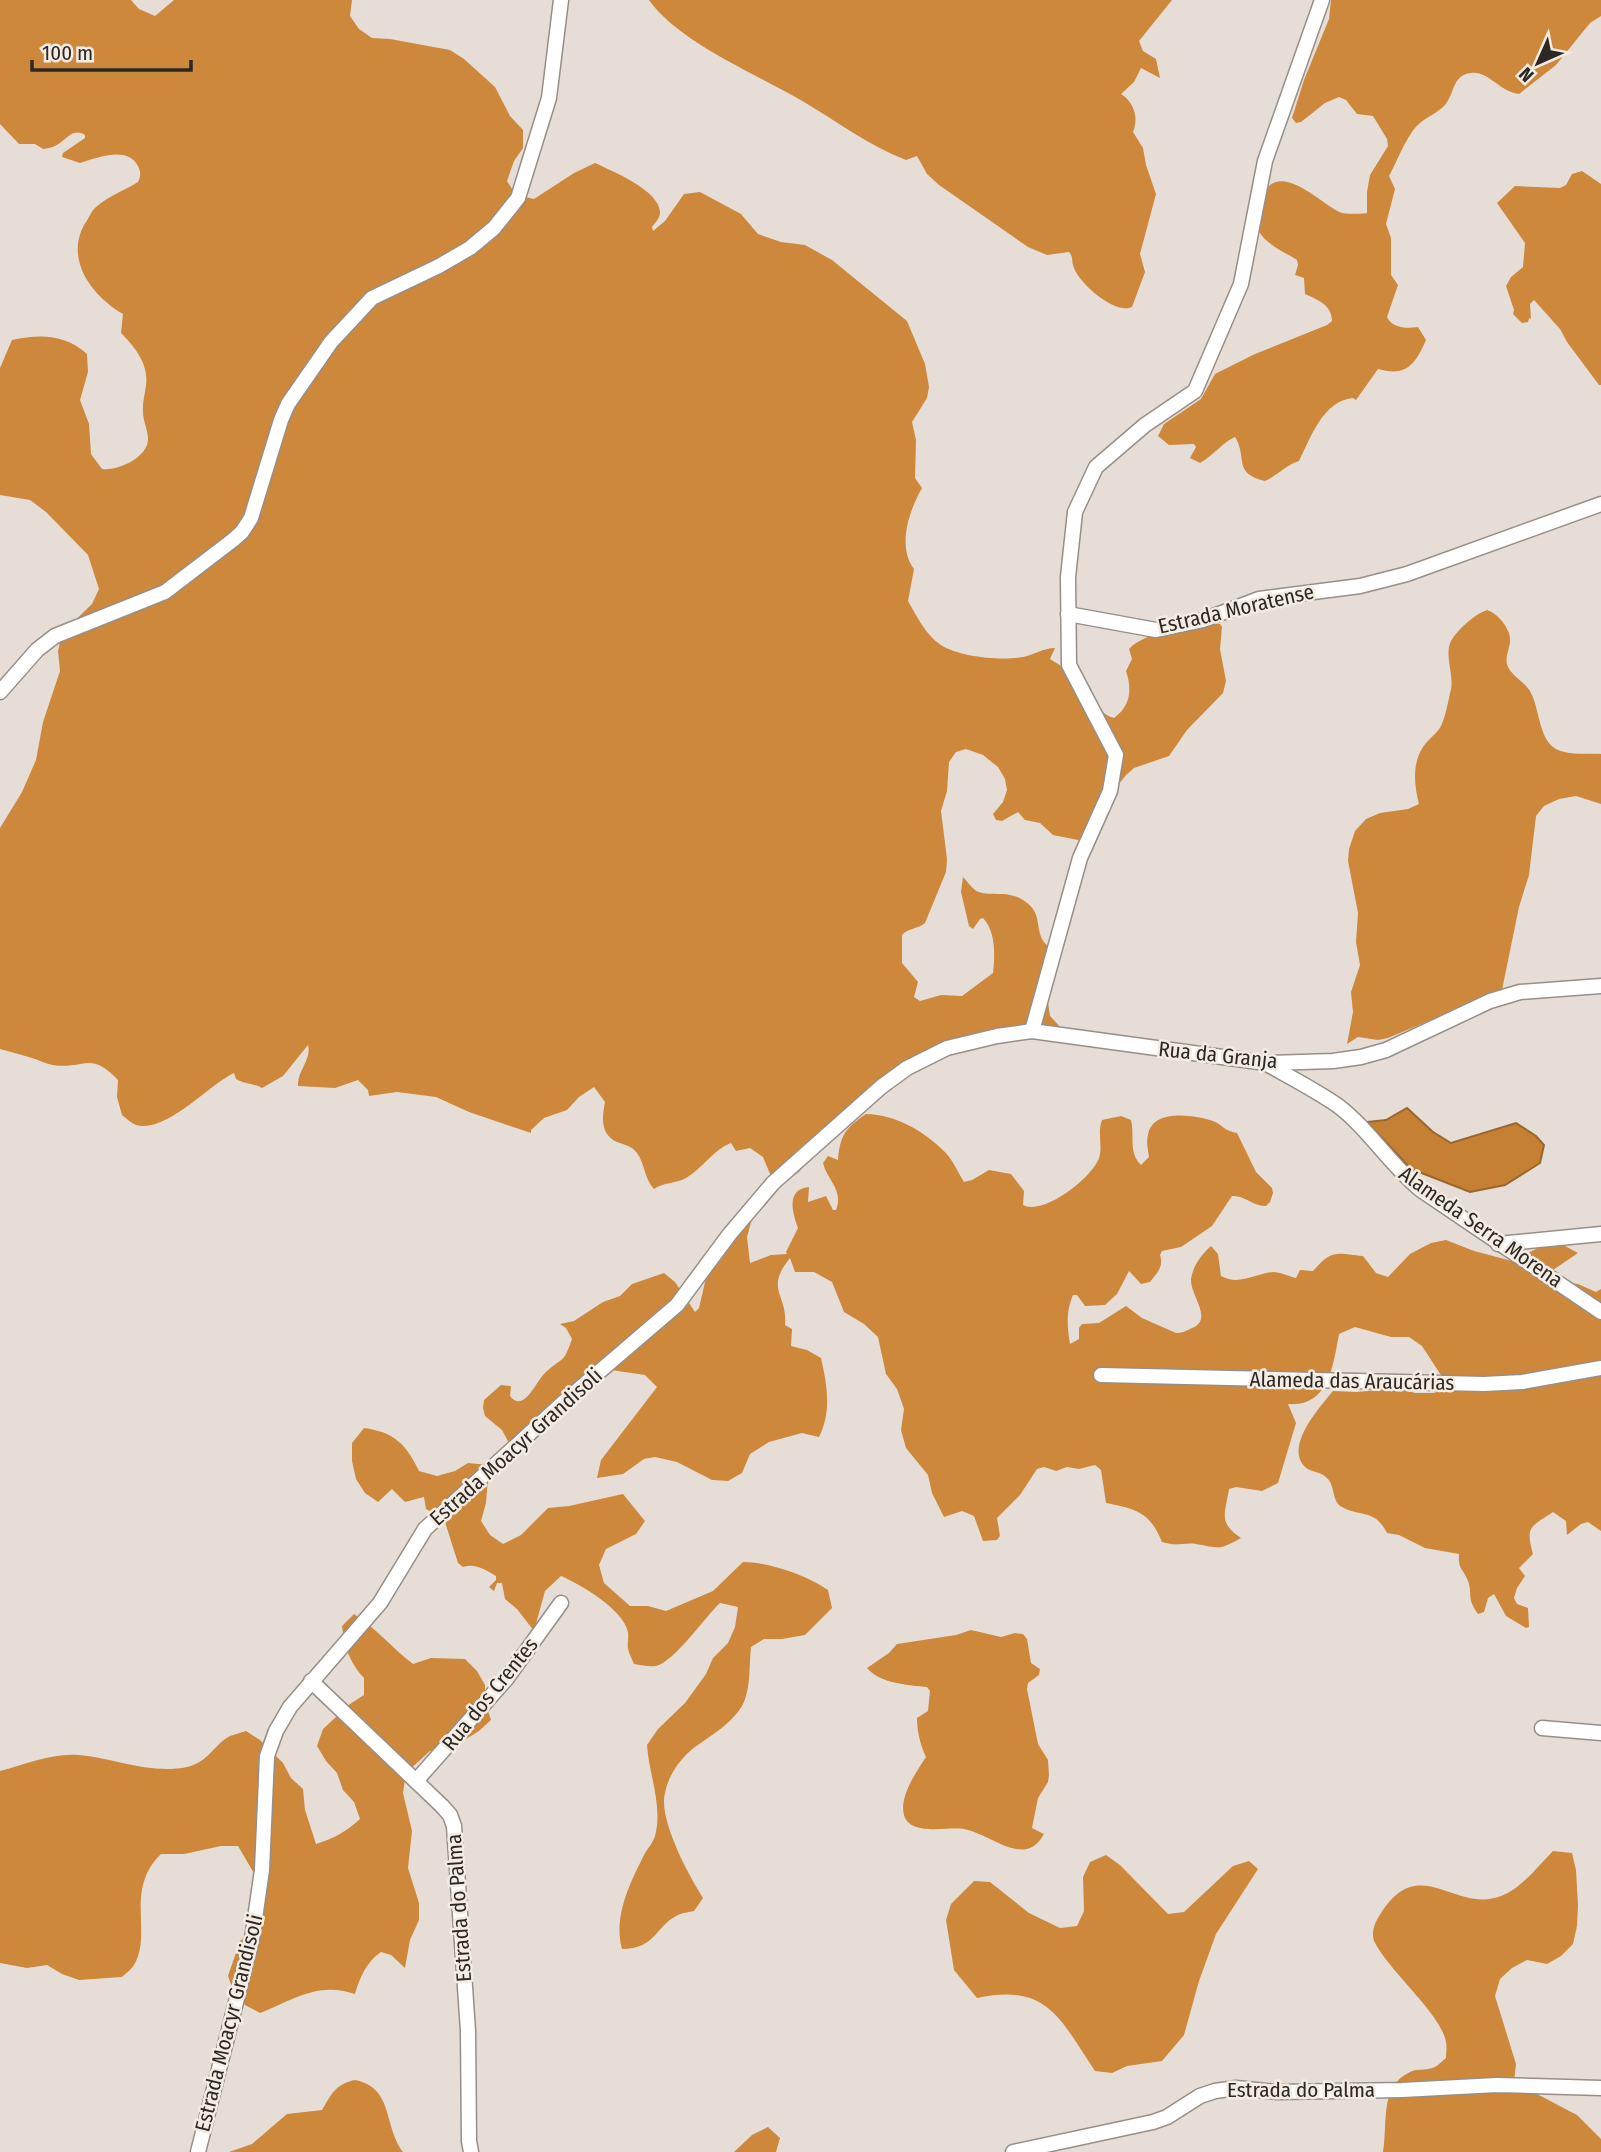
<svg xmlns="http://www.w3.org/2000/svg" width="1601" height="2152" viewBox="0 0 1601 2152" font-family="'Fira Sans Condensed',sans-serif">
<rect width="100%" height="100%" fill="#e6ded6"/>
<!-- forest -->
<g fill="#ce883c">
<path d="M0 0H131L139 9 155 16 174 0H352L350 16 359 29 372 38 390 39 450 50 464 59 495 87 510 116 523 130V148L514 161 507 181 516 195 534 199 574 173 595 163C612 171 661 191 660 213 660 218 655 223 652 227L653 231 665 221 684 194 700 192 741 214 758 234 781 242 805 245 832 260 907 321 925 364 929 387 927 398 912 422 916 440 915 478 922 488C909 511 897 546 914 569L908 601C917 617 926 635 941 645 959 657 1002 661 1023 657 1034 655 1043 648 1055 648L1050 659C1059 665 1071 671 1079 679 1090 691 1097 714 1114 718 1131 706 1132 689 1126 671L1132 659 1129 649C1145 631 1197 624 1220 624L1222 627 1220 649 1226 681 1223 693 1187 730 1169 756 1134 768 1126 775 1105 802 1086 846 1078 840 1053 835 1040 823 1025 820 1018 812 1002 821 996 820 993 814 1003 802 1007 790 1005 779 998 767 983 755 966 749 956 752 949 762 947 791 941 811 947 859 946 872 925 923C918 929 908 928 902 935V963L918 982 914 997 920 1001 941 995 962 996 993 973C995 955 996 932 983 918L980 919 973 929 969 926 961 892 963 877C967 881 971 887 975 890 986 898 1006 889 1023 900 1042 912 1035 923 1042 939 1044 943 1050 948 1053 952L1048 1002 1050 1016 1062 1029 932 1058 853 1107 799 1172 784 1182 773 1181 763 1157 750 1148 736 1151 731 1143C713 1150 703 1168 686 1178 675 1184 664 1182 654 1189 644 1178 645 1164 637 1153 632 1146 625 1145 617 1142 600 1134 602 1118 605 1102L594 1087 579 1097 567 1110 544 1118 531 1130V1133L469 1112 436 1097 397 1092 369 1096 368 1090 358 1080 335 1088 298 1086C297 1071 312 1059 308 1045L283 1076 262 1088C253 1083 244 1084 236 1079L234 1073C207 1086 167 1133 136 1125 131 1123 126 1118 122 1115L117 1097 118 1080C89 1050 85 1070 53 1065 46 1064 39 1060 32 1058 22 1055 11 1052 0 1049V828L22 792 36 760 43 722 60 671 58 651 62 633 92 604 99 589 88 555 46 512 30 500 0 495V368L12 340C40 334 65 334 87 354L88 372 80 400 89 424 91 454 102 469C117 471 148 458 148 439 148 430 143 421 143 412 142 404 145 394 146 385 149 364 134 346 121 333L123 314C92 296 65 260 84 225 88 220 91 211 96 207 107 197 125 190 138 182 141 176 141 172 138 166 127 145 96 158 80 163L62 157 63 153 85 138V135C72 127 66 141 55 146 51 148 47 148 43 149L35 144H19L0 124Z"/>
<path d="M649 0H1172L1139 41 1143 51 1156 59 1160 78 1141 68 1134 82 1121 94C1134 102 1139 118 1133 132L1143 148 1146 165 1156 194 1140 254 1145 272 1132 307C1115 315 1080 284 1074 268 1071 261 1074 258 1069 252L1047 255 1028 247 939 185 927 174 917 156 906 160C869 146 838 122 804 102 759 75 679 43 649 0Z"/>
<path d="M1331 0H1601V16L1590 23 1556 65 1519 94C1498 91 1489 71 1471 73 1452 75 1455 93 1445 105 1438 113 1426 117 1419 124 1407 134 1397 162 1389 176L1395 189 1386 224 1391 238V275L1398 285 1387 317C1392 328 1407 329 1418 327L1426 340C1415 365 1406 377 1378 369L1356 400 1353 398C1323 401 1311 437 1299 461 1286 465 1278 475 1265 481 1232 473 1248 458 1235 437 1223 442 1214 455 1200 463L1190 458 1196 447 1194 444 1169 445 1158 436 1164 424 1201 399 1215 374 1255 354 1327 325 1332 321C1332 305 1318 300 1305 294L1304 278 1295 275 1298 265 1297 260C1285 252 1265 244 1259 231 1255 221 1258 208 1261 199 1277 155 1322 206 1342 213 1346 214 1363 214 1367 213V192L1370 175 1388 146 1387 139 1373 116 1357 114 1346 100 1339 97 1325 103 1301 122 1296 123 1292 118 1304 80 1329 19Z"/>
<polygon points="1582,171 1601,184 1601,385 1599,385 1567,342 1560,329 1534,300 1530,304 1531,319 1529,318 1528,322 1522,323 1513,314 1514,310 1506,286 1511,277 1523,267 1525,243 1497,203 1515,186 1560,188 1566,185 1572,174"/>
<path d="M1487 610C1497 613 1509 627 1510 638 1511 647 1505 655 1507 664 1510 676 1526 682 1531 693 1539 708 1539 736 1553 747 1564 756 1588 753 1601 754V804L1576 796 1559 799 1544 806 1536 816 1529 875 1519 907 1502 990 1388 1038 1378 1040 1358 1037 1347 1044 1353 1012 1351 992 1360 965 1356 942 1358 913 1348 861 1349 849 1355 831 1366 819 1380 813 1408 809 1419 804C1414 785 1412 764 1423 747 1428 739 1437 734 1441 726 1446 715 1448 702 1451 689 1454 674 1444 655 1451 641 1458 629 1475 614 1487 610Z"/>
<path d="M866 1114C897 1115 924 1131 946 1153 953 1161 958 1172 964 1182L972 1180 989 1170 1011 1174 1024 1191 1023 1205C1043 1216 1092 1178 1099 1158 1103 1146 1097 1133 1102 1120L1121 1116 1131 1120C1135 1136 1128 1152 1141 1165L1149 1157C1148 1150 1146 1141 1148 1135 1152 1108 1195 1115 1213 1121 1223 1125 1224 1131 1237 1133L1256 1172 1272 1188 1273 1193 1270 1202 1266 1206C1253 1206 1244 1195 1232 1196L1212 1226 1181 1247 1162 1251 1160 1255C1164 1267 1157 1273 1150 1282L1141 1284 1129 1271 1117 1294 1105 1305 1085 1306 1077 1295H1073C1066 1312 1067 1325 1070 1344L1079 1339V1328L1082 1324 1099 1323 1126 1306 1142 1318 1176 1333C1182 1333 1186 1331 1192 1328 1214 1319 1190 1296 1191 1279 1193 1266 1201 1255 1211 1246L1218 1254 1221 1276C1239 1286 1254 1274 1273 1272 1280 1272 1288 1276 1296 1278L1300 1270 1313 1271C1332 1249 1336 1253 1363 1256L1376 1273 1388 1277 1410 1254 1431 1243 1446 1240 1474 1251 1512 1261 1554 1240 1578 1253 1550 1272 1555 1281 1578 1284 1596 1292 1601 1289V1531L1588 1522 1581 1524 1567 1535 1566 1521 1553 1512C1531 1527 1525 1526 1533 1554L1519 1568 1525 1576 1517 1588 1514 1598 1517 1604 1528 1608 1529 1627 1526 1628 1506 1616 1494 1594 1488 1598 1484 1612 1478 1614C1466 1597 1473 1595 1468 1581 1463 1568 1458 1570 1459 1554L1425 1548 1399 1535 1387 1533C1374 1508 1362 1518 1342 1507 1332 1502 1335 1487 1328 1479 1321 1471 1312 1473 1305 1467 1284 1446 1320 1407 1333 1391L1357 1392 1397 1388 1415 1393H1433L1450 1389 1422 1346 1409 1337H1391L1355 1327 1339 1334C1333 1366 1329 1407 1288 1404L1296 1423 1278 1483 1262 1491 1236 1487 1229 1489C1225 1515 1218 1522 1241 1538 1218 1551 1220 1548 1196 1544 1183 1542 1178 1547 1162 1542 1150 1512 1136 1509 1106 1503L1101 1470 1095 1465 1079 1469 1067 1467 1056 1471 1044 1467 1037 1469 1020 1495 997 1518 1000 1536 997 1540 983 1541 974 1516 962 1511 944 1517 932 1493 928 1475 906 1448 901 1430 904 1409 897 1389 886 1374 878 1337 864 1324 844 1312 832 1282 814 1272H795L790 1258C764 1290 788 1294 785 1325L792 1329 791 1346 807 1350 821 1358C827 1385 832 1411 819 1437L802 1433 769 1442 750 1454 742 1473 728 1481 712 1480 677 1462 655 1457 644 1459 623 1474 597 1478 601 1460 657 1387 645 1375 611 1370 509 1443 502 1430 485 1416 483 1408 484 1400 501 1385 511 1386 510 1396C524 1414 536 1381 545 1373 563 1356 563 1365 572 1339L566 1328 560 1324 574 1321 603 1302 620 1296 632 1284 664 1273 675 1282 695 1312 699 1308 705 1282 716 1259 752 1219 747 1237 750 1263 771 1255 787 1254 786 1252 798 1228C792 1212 786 1189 809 1187L808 1202 826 1196 833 1210H836C844 1190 827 1180 823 1163L828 1156 838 1160C840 1136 845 1128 866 1114Z"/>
<path d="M364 1428C394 1432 406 1444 419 1471L437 1476 455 1471 468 1463 489 1465 486 1503 481 1521 490 1535 503 1544 521 1535 548 1508 569 1506 623 1494 645 1521 636 1534 606 1549 599 1565 604 1583 630 1606H648L666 1611 713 1591 743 1562C768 1562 807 1575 828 1590L832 1608 805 1635 782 1639H764L751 1647C749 1666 751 1690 742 1706 728 1728 708 1736 689 1752 678 1762 668 1777 665 1793 658 1819 689 1876 703 1898L694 1911C689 1912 682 1913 678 1915 655 1926 656 1949 622 1949 613 1917 630 1883 644 1855 647 1849 653 1843 655 1836 663 1806 649 1775 647 1745L658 1729 685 1703 706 1674 713 1658 728 1643 735 1627 738 1607 720 1603C704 1618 675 1661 656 1666 650 1667 641 1665 634 1664 632 1659 629 1654 628 1649 627 1643 629 1637 628 1632 623 1609 581 1585 561 1576L545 1591 534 1631 517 1609 505 1599 502 1583H497L494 1591 489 1587 496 1580V1576C485 1570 476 1563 463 1567L458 1563 445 1522 441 1517 426 1509 424 1497 405 1502 392 1489 378 1502 365 1493 356 1479 352 1461V1443Z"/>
<path d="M354 1614C376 1628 392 1648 413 1664L431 1658 465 1659 477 1671 485 1685V1702L491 1720 479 1731 447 1751H430L406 1773 403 1793 412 1831 408 1868 419 1903V1920L410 1940 405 1968 391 1955 381 1952C367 1961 359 1979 355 1994 318 1981 293 2000 260 2013L245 2005 234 1993 228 1976 240 1941 255 1927V1875L238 1846H221L184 1854H161C124 1890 153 1933 134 1965 131 1970 125 1974 122 1977L79 1980 62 1974 47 1965 27 1968 0 1963V1771C27 1764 51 1753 79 1755 114 1758 151 1775 187 1767 209 1762 213 1745 230 1736 235 1734 241 1733 246 1731L260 1740 283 1763 291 1778 303 1789 305 1810 316 1844C334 1838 346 1832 360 1819L354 1802 343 1790 337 1773 326 1761 317 1746 323 1729 350 1704 364 1695V1678C349 1662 345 1647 342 1626Z"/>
<path d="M971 1630 1001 1637 1015 1633 1023 1634 1027 1639 1031 1663 1040 1669 1039 1675 1028 1683 1027 1689 1038 1744 1048 1760 1049 1775 1048 1782 1038 1798 1032 1828 1044 1834C1025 1869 993 1835 964 1829 949 1826 910 1837 904 1815 899 1797 916 1772 926 1757 920 1745 917 1730 917 1718L928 1711 930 1691 927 1687C909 1685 880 1684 867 1668L889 1653 897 1644 956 1635Z"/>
<path d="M1553 1851 1572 1853 1576 1870 1578 1905 1577 1926 1573 1944 1561 1956 1547 1964 1527 1960 1512 1968 1500 1979 1495 1996 1516 2064 1514 2082 1577 2115 1601 2139V2152H1383C1388 2124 1379 2086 1410 2072 1418 2068 1425 2071 1432 2068 1437 2067 1442 2061 1446 2058 1446 2053 1447 2047 1446 2042 1441 2014 1391 1973 1375 1943 1370 1933 1375 1922 1381 1913 1420 1852 1455 1914 1501 1896 1522 1888 1538 1866 1553 1851Z"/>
<path d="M1106 1855 1120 1865 1168 1914 1184 1912 1233 1866 1249 1861 1258 1869 1216 1934 1199 1981 1184 2035 1162 2061 1127 2066 1112 2073 1095 2071C1060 2019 1048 1983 977 1998L954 1970 946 1920 951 1904 974 1881 990 1882 1029 1913 1060 1928 1077 1926 1084 1911 1083 1877 1090 1862Z"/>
<path d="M355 2080C394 2088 383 2125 403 2152H229L252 2144 287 2114 322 2110C332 2093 336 2084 355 2080Z"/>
<polygon points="768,2127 780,2138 776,2152 734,2152 752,2135"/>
</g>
<!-- water -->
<polygon fill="#c68033" stroke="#98662f" stroke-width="2" points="1407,1108 1433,1132 1451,1143 1516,1123 1536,1136 1544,1145 1540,1163 1505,1185 1470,1192 1411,1169 1367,1122 1386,1120"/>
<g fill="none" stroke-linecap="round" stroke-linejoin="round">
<!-- minor casing -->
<g stroke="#978f87" stroke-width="17">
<g id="minor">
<polyline points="1068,614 1156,630 1203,620 1259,599 1360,586 1407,574 1601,504"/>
<polyline points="0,692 37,650 55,636 165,592 233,540 242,532 251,518 281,420 288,404 331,342 372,298 439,266 470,248 494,228 518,198 549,98 561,0"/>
<polyline points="1032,1031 1080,858 1110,791 1116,755 1069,665 1068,577 1075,512 1096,467 1145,425 1195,391 1241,284 1265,161 1322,0"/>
<path d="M1267 1064C1290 1077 1315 1090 1337 1105 1369 1129 1390 1165 1421 1190L1601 1312"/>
<polyline points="1498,1244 1601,1234"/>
<polyline points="1101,1375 1484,1384 1522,1382 1601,1368"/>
<polyline points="311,1681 442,1806 450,1815 454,1826 468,2031 469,2141 471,2152"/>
<polyline points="1542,1728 1601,1733"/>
<polyline points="416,1781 507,1678 561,1603"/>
<polyline points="198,2152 252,1939 262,1870 267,1756 276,1731 290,1707 380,1603 425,1529 565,1401 677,1305 729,1235 773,1183 881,1087 907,1068 947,1048 997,1036 1032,1031 1266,1063 1333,1061 1361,1057 1386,1050 1490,1001 1520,992 1601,986"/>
<polyline points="1013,2152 1153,2122 1167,2117 1200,2096 1215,2091 1236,2088 1277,2092 1402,2090 1497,2085 1601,2088"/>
</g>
</g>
<!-- minor -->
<use href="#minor" stroke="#fff" stroke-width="14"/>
</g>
<g text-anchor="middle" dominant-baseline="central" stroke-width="5" stroke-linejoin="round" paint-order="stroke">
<!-- street labels -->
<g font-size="21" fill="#2b2825" stroke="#f4ebe3">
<text transform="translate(1236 609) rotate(-13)">Estrada Moratense</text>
<text transform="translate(1218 1055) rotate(6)">Rua da Granja</text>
<text transform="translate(1481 1227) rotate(35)">Alameda Serra Morena</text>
<text transform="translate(1352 1381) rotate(1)">Alameda das Araucárias</text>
<text transform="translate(516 1447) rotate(-42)">Estrada Moacyr Grandisoli</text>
<text transform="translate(490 1694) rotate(-51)">Rua dos Crentes</text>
<text transform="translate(459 1908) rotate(-94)">Estrada do Palma</text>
<text transform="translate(229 2023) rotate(-76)">Estrada Moacyr Grandisoli</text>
<text x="1301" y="2090">Estrada do Palma</text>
</g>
</g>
<!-- north arrow -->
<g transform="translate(1538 63) rotate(225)" stroke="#f4ebe3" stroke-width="5" paint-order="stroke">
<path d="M0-5L12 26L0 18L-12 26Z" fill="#2b2825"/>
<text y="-10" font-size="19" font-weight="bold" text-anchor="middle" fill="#2b2825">N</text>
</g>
<!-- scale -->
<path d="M32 60v10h159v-10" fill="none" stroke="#2b2825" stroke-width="3.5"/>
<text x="42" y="60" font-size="21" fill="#2b2825" stroke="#f4ebe3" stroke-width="5" paint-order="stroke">100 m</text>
</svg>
